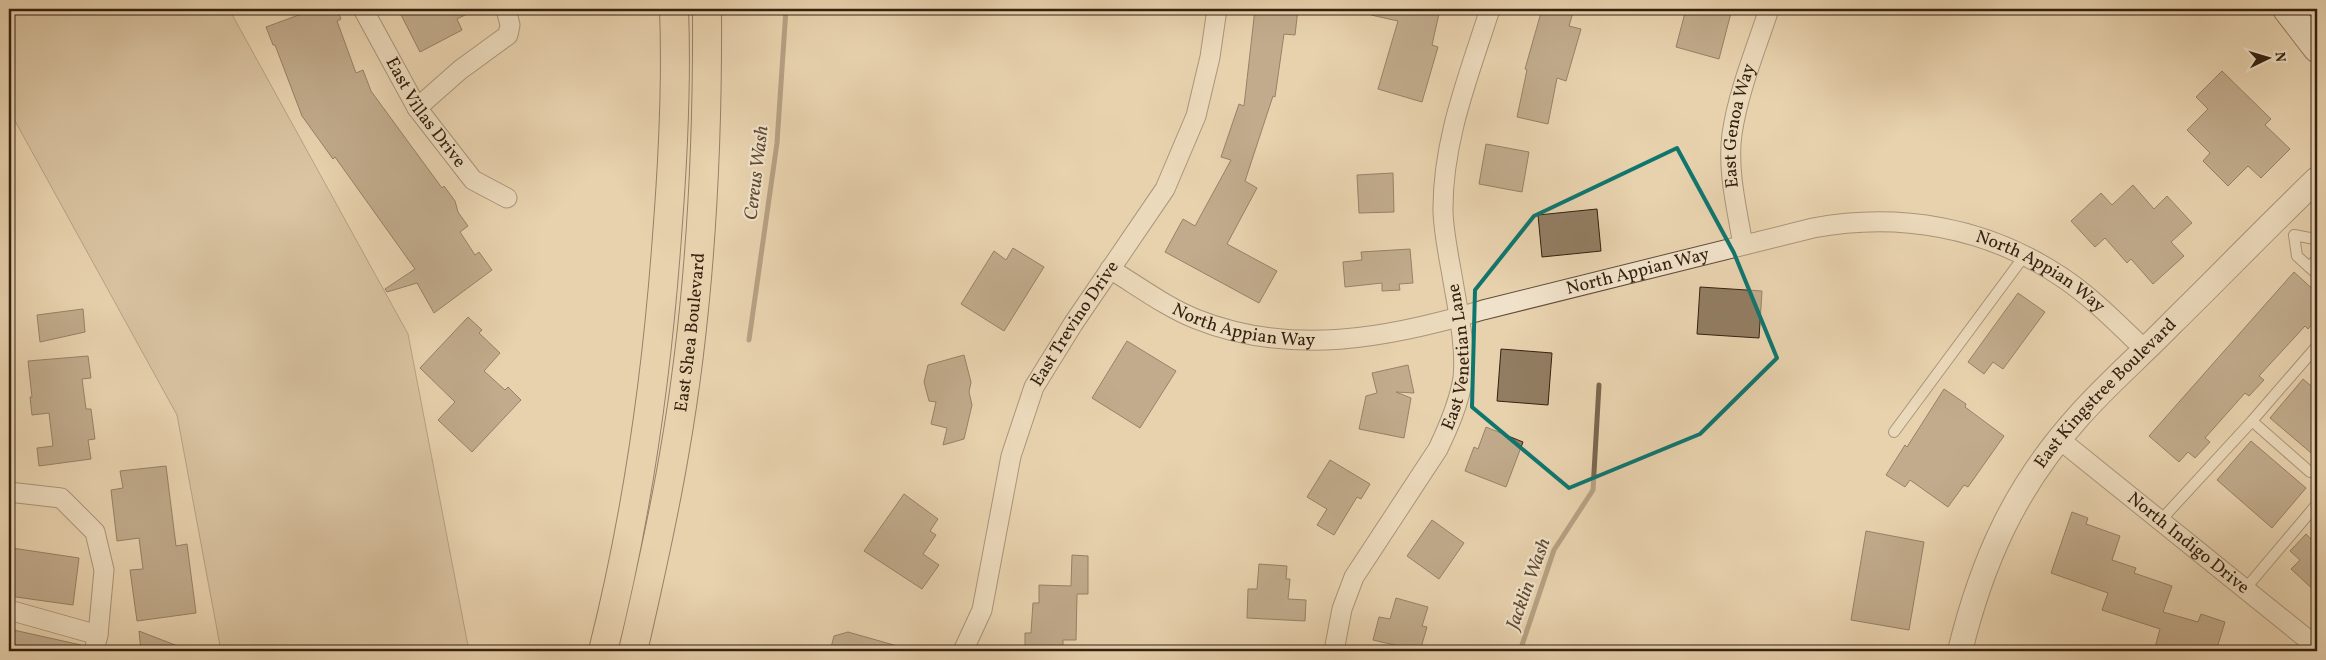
<svg xmlns="http://www.w3.org/2000/svg" width="2326" height="660" viewBox="0 0 2326 660" font-family="Vollkorn,serif">
<rect width="100%" height="100%" fill="#e8d2ae"/>
<filter id="stains"><feTurbulence type="fractalNoise" baseFrequency=".004" numOctaves="4"/><feColorMatrix values="0 0 0 0 .2 0 0 0 0 .09 0 0 0 0 .02 0 0 0 .5 -.17"/></filter>
<radialGradient id="worn" r=".72"><stop offset=".6" stop-color="#630" stop-opacity="0"/><stop offset="1" stop-color="#630" stop-opacity=".3"/></radialGradient>
<!-- green -->
<polygon fill="#c9b493" stroke="#7e6a52" points="9,9 229,9 408,334 469,651 221,651 177,415 9,110"/>
<g fill="none" stroke-linecap="round" stroke-linejoin="round">
<!-- stream -->
<g stroke="#7b674e" stroke-width="5">
<polyline points="749,340 777,143 786,9"/>
<polyline points="1520,651 1554,550 1593,490 1599,385"/>
</g>
</g>
<!-- building -->
<g fill="#927d62" stroke="#342110">
<polygon points="315,9 337,9 341,19 337,21 356,73 363,70 371,91 442,188 444,186 455,201 458,212 468,226 460,232 475,255 479,252 492,270 434,313 417,283 387,292 385,289 415,269 335,157 333,159 302,116 275,45 273,45 266,27"/>
<polygon points="398,9 477,9 457,19 462,30 420,52"/>
<polygon points="1255,9 1298,9 1295,35 1284,34 1275,97 1273,96 1245,181 1257,188 1227,244 1277,271 1259,303 1165,252 1183,219 1195,226 1231,160 1221,157 1239,104 1244,106"/>
<polygon points="1372,9 1440,9 1432,45 1438,47 1422,102 1378,89 1398,21 1371,15"/>
<polygon points="1542,9 1574,9 1569,26 1581,29 1566,81 1557,78 1548,124 1517,117 1527,70 1525,69"/>
<polygon points="1686,9 1732,9 1719,59 1676,47"/>
<polygon points="2222,71 2271,119 2265,125 2290,149 2261,178 2248,166 2228,186 2203,161 2210,153 2187,130 2208,109 2196,97"/>
<polygon points="1486,144 1529,152 1522,192 1479,184"/>
<polygon points="1393,173 1394,212 1359,213 1357,175"/>
<polygon points="2133,185 2154,209 2167,196 2192,223 2171,242 2184,256 2153,284 2131,259 2127,263 2105,238 2095,247 2071,221 2101,193 2112,205"/>
<polygon points="1597,209 1601,251 1542,257 1538,215"/>
<polygon points="1013,248 1044,267 1004,331 961,304 994,251 1006,260"/>
<polygon points="1410,249 1413,283 1399,284 1400,290 1382,291 1382,283 1345,287 1343,262 1362,260 1361,252"/>
<polygon points="2294,272 2317,293 2317,318 2308,329 2305,326 2259,376 2264,380 2249,396 2245,393 2205,438 2210,442 2195,458 2188,452 2179,462 2149,436"/>
<polygon points="1700,287 1762,291 1759,338 1697,334"/>
<polygon points="2018,293 2045,312 2003,369 1993,362 1984,374 1968,362"/>
<polygon points="83,309 85,332 40,342 37,315"/>
<polygon points="468,317 482,330 479,333 500,353 484,371 505,390 508,387 521,400 472,452 438,420 455,402 420,368"/>
<polygon points="1127,341 1176,371 1140,428 1092,398"/>
<polygon points="1501,349 1552,353 1548,405 1497,401"/>
<polygon points="964,355 971,382 969,392 972,405 964,439 943,445 947,428 931,424 936,402 929,401 924,382 928,365"/>
<polygon points="88,356 91,378 82,379 86,409 91,409 95,439 88,440 91,459 39,466 37,448 53,446 49,413 32,415 30,397 32,397 28,361"/>
<polygon points="1408,365 1414,393 1396,392 1411,398 1404,438 1359,429 1366,396 1377,393 1372,373"/>
<polygon points="2303,379 2317,391 2317,458 2270,418"/>
<polygon points="1944,389 1966,404 1965,407 2004,436 1968,487 1964,485 1948,507 1910,480 1905,487 1886,475 1905,445 1907,447"/>
<polygon points="1486,427 1523,442 1506,487 1465,471 1474,447 1478,449"/>
<polygon points="2251,441 2306,488 2272,528 2217,480"/>
<polygon points="1330,460 1370,484 1361,499 1357,497 1334,535 1317,525 1327,509 1307,497"/>
<polygon points="166,466 176,546 187,544 196,613 137,621 130,570 143,569 139,538 117,541 111,490 123,488 120,471"/>
<polygon points="904,494 938,519 930,531 936,535 923,554 939,565 922,589 864,551"/>
<polygon points="2072,512 2088,518 2086,524 2120,536 2112,560 2136,568 2134,573 2172,586 2163,612 2198,622 2201,614 2225,622 2216,651 2154,651 2160,629 2102,610 2108,593 2051,573"/>
<polygon points="1432,520 1464,543 1439,579 1407,556"/>
<polygon points="1866,531 1924,542 1909,630 1851,620"/>
<polygon points="2306,534 2317,545 2317,593 2291,569 2300,560 2290,551"/>
<polygon points="12,548 79,558 73,605 9,596 9,570"/>
<polygon points="1072,555 1088,556 1088,594 1077,594 1076,640 1063,640 1063,651 1025,651 1025,633 1031,633 1033,603 1039,603 1039,585 1071,586"/>
<polygon points="1259,564 1287,566 1286,579 1290,579 1288,599 1306,600 1305,621 1247,618 1248,589 1257,589"/>
<polygon points="1396,598 1428,607 1422,626 1427,627 1420,651 1373,640 1379,617 1390,619"/>
<polygon points="9,629 81,645 80,651 9,651"/>
<polygon points="139,631 188,650 188,651 141,651"/>
<polygon points="848,632 901,647 901,651 830,651 834,636"/>
</g>
<g fill="none" stroke-linecap="round" stroke-linejoin="round">
<!-- service casing -->
<g stroke="#614d38" stroke-width="12">
<g id="service">
<polyline points="2317,242 2315,239 2294,235 2297,256 2317,274"/>
<polyline points="2309,267 2317,259"/>
<polyline points="2252,421 2310,472"/>
<polyline points="1894,432 2025,255"/>
<polyline points="2161,520 2252,421 2317,346"/>
<polyline points="2246,588 2317,504"/>
</g>
</g>
<!-- minor casing -->
<g stroke="#614d38" stroke-width="21">
<g id="minor">
<path id="s1" d="M363 9 417 108 473 180 507 198"/>
<polyline points="417,108 460,70 508,35 510,25 506,9"/>
<path id="s2" d="M1743 245C1737 209 1727 170 1732 134 1738 92 1756 49 1769 9"/>
<path id="s3" d="M1110 269C1138 286 1166 307 1196 319 1291 357 1389 338 1483 310L1813 228C1899 212 1986 227 2060 276 2091 296 2119 325 2145 350"/>
<path id="s4" d="M2059 439 2317 647"/>
<polyline points="9,492 61,498 95,532 104,570 98,635 94,651"/>
<polyline points="9,610 98,635"/>
<path id="s5" d="M963 651 982 610 1011 456 1034 387 1073 324 1165 189 1196 116 1210 57 1217 9"/>
<path id="s6" d="M1334 651 1342 609 1354 577 1438 449C1449 426 1459 403 1463 378 1466 349 1459 315 1454 287 1450 262 1444 237 1443 212 1442 141 1469 75 1490 9"/>
</g>
</g>
<!-- tertiary casing -->
<g stroke="#614d38" stroke-width="26">
<g id="tertiary">
<path id="s7" d="M1960 651C1982 561 2015 487 2078 417 2107 384 2141 355 2172 323 2221 275 2268 226 2317 179"/>
</g>
</g>
<!-- secondary casing -->
<g stroke="#342110" stroke-width="30">
<polyline id="secondary" points="2287,9 2317,48"/>
</g>
<!-- primary casing -->
<g stroke="#342110" stroke-width="30">
<g id="primary">
<path d="M603 651C637 516 657 375 667 236 673 160 677 85 674 9"/>
<path id="s8" d="M633 651C648 586 663 520 674 455 700 308 708 157 707 9"/>
</g>
</g>
<!-- service -->
<use href="#service" stroke="#f0e2ca" stroke-width="10"/>
<!-- minor -->
<use href="#minor" stroke="#f0e2ca" stroke-width="19"/>
<!-- tertiary -->
<use href="#tertiary" stroke="#f0e2ca" stroke-width="24"/>
<!-- secondary -->
<use href="#secondary" stroke="#f0e2ca" stroke-width="28"/>
<!-- primary -->
<use href="#primary" stroke="#e8d2ae" stroke-width="28"/>
</g>
<!-- marked area -->
<path d="M0 0H2326V660H0ZM1677 148 1734 253 1777 358 1700 434 1569 488 1472 407 1475 290 1534 216Z" fill="#e8d2ae" fill-opacity=".55" fill-rule="evenodd"/>
<path fill="none" stroke="#0f766e" stroke-width="4" stroke-linejoin="round" d="M1677 148 1734 253 1777 358 1700 434 1569 488 1472 407 1475 290 1534 216Z"/>
<g text-anchor="middle" dominant-baseline="central" stroke-width="4.5" stroke-linejoin="round" paint-order="stroke">
<!-- street labels -->
<g font-size="18" fill="#342110" stroke="#f0e2ca">
<text stroke="none"><textPath href="#s1" startOffset="121">East Villas Drive</textPath></text>
<text stroke="none"><textPath href="#s2" startOffset="121">East Genoa Way</textPath></text>
<text stroke="none"><textPath href="#s3" startOffset="552">North Appian Way</textPath></text>
<text stroke="none"><textPath href="#s3" startOffset="971">North Appian Way</textPath></text>
<text stroke="none"><textPath href="#s3" startOffset="148">North Appian Way</textPath></text>
<text stroke="none"><textPath href="#s5" startOffset="350">East Trevino Drive</textPath></text>
<text stroke="none"><textPath href="#s8" startOffset="324">East Shea Boulevard</textPath></text>
<text stroke="none"><textPath href="#s6" startOffset="326">East Venetian Lane</textPath></text>
<text stroke="none"><textPath href="#s7" startOffset="301">East Kingstree Boulevard</textPath></text>
<text stroke="none"><textPath href="#s4" startOffset="166">North Indigo Drive</textPath></text>
</g>
<!-- water labels -->
<g font-size="19" font-style="italic" fill="#5e4a34" stroke="#f0e2ca">
<text transform="translate(757 173) rotate(-83)">Cereus Wash</text>
<text transform="translate(1529 584) rotate(-70)">Jacklin Wash</text>
</g>
</g>
<!-- margin -->
<rect width="2326" height="660" fill="none" stroke="#e8d2ae" stroke-width="30"/>
<rect x="10" y="10" width="2306" height="640" fill="none" stroke="#342110" stroke-width="2.5"/>
<rect x="15" y="15" width="2296" height="630" fill="none" stroke="#342110"/>
<!-- north arrow -->
<g transform="translate(2268 58) rotate(85)" stroke="#f0e2ca" stroke-width="4" paint-order="stroke">
<path d="M0-4L9 19L0 12L-9 19Z" fill="#342110"/>
<text y="-8" font-size="14" font-weight="bold" text-anchor="middle" fill="#342110">N</text>
</g>
<rect width="100%" height="100%" filter="url(#stains)"/>
<rect width="100%" height="100%" fill="url(#worn)"/>
</svg>
